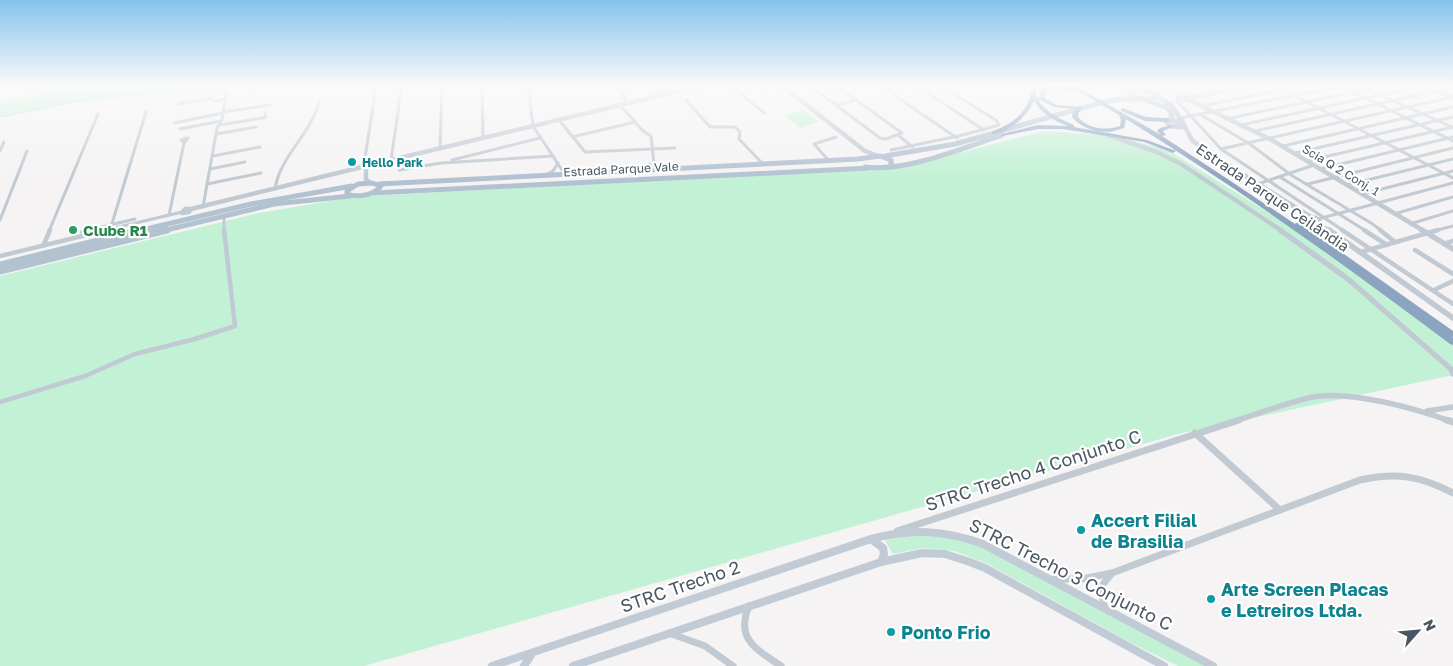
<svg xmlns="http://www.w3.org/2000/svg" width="1453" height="666" viewBox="0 0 1453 666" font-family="'Golos Text',sans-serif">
<rect width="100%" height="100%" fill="#f5f3f3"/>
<!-- green -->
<g fill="#c3f1d5">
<polygon points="72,85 263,85 62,104 0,116 0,103"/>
<polygon points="804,110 819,122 800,128 784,115"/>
<polygon points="1044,131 1106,135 1166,149 1314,241 1453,340 1453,375 1178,434 364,666 0,666 0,276 259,213 354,197 908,166"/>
<polygon points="918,533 954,537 990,550 1205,666 1178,666 1129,642 986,563 954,551 922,548 893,554 885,540"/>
</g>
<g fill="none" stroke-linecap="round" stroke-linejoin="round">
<!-- stream -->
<polyline stroke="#90daee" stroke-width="1" points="0,117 115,93 143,92 185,85"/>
<!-- minor-far1 -->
<g stroke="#c1cad2" stroke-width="3">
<polyline points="39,85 36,89 63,85"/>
<polyline points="482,85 483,138"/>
<polyline points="528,85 533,126 562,170 569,173"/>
<polyline points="617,85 627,103"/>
<polyline points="654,85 660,95"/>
<polyline points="731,85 764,113"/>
<polyline points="809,85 880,138 886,139 902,133 835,85"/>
<polyline points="884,85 891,89 894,95 957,138"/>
<polyline points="915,85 984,130"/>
<polyline points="1274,85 1453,178"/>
<polyline points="1358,85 1452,127"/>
<polyline points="1341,86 1453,141"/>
<polyline points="1439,92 1453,87"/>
<polyline points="1180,98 1177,100 1178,102 1221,149 1344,231"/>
<polyline points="686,100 710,127 735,127 740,132 739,139 763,164"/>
<polyline points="179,104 212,98 215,101 225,99"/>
<polyline points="620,105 643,131 651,136 654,164"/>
<polyline points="837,105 857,100"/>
<polyline points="1202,106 1306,85"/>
<polyline points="223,112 270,105"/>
<polyline points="1201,115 1250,144 1291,175 1371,223 1382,231"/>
<polyline points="1180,118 1347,85"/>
<polyline points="1226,119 1387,85"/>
<polyline points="559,120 585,152 675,148"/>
<polyline points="174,123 223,113"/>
<polyline points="219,125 263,118 266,117 265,113"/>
<polyline points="1241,125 1426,85"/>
<polyline points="180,129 221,121"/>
<polyline points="1255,131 1436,91"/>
<polyline points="216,134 256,127"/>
<polyline points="898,135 913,147"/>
<polyline points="572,137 635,122"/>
<polygon points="188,138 184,143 181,140"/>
<polyline points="1283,146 1453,107"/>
<polyline points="440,149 442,85"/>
<polyline points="1221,149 1452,97"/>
<polyline points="891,150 963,135 999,125 996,120 939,85"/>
<polyline points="0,151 4,142"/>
<polyline points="1295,153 1453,117"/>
<polyline points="213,156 260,147"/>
<polyline points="391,160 402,85"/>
<polyline points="452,160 540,138"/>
<polyline points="829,161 814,144 836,137"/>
<polyline points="1307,161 1453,127"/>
<polyline points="366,166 365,157 374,101 374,85"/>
<polyline points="210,169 245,162"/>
<polyline points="640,169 649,164 665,168"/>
<polyline points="1320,169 1453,137"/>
<polyline points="399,170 441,163 553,156"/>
<polyline points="547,174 553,171 558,163"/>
<polyline points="1280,177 1366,231"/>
<polyline points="207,184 261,173"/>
<polyline points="1258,184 1314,165"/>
<polyline points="1308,184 1453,148"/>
<polyline points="1347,185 1453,159"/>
<path d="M275 189C280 156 311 134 319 102"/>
<polyline points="1362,194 1453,171"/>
<polyline points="203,207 217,128 222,120 226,94"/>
<polyline points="1394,214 1453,197"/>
<polyline points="169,215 184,143"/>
<polyline points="224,216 224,231"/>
<polyline points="1318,219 1453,183"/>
<polyline points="0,220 27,151"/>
<polyline points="1410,224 1453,211"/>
<polyline points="110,230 146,112"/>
<polyline points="49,231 98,114"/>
<polyline points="85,231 135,219"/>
<polyline points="102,231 182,212"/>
<polyline points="1434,231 1453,226"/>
</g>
<!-- minor -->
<g stroke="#c1cad2" stroke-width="4.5">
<polyline points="1342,230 1453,304"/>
<polyline points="1364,230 1387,245"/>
<polyline points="1380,230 1395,242"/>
<polyline points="82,232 90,230"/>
<polyline points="1444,244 1453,241"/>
<polyline points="43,246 50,230"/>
<polyline points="1415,250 1453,274"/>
<polyline points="1361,252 1438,230"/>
<polyline points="0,256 107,230"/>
<polyline points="1434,290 1453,281"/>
<polyline points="0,402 85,376 135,354 195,339 235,326 224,230"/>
</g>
<!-- tertiary-far2 -->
<g stroke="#c1cad2" stroke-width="4.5">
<polyline points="781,85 865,151 878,156"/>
<polyline points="1205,85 1215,90"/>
<polyline points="1417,85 1453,97"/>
<polyline points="1155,94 1177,85"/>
<polygon points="1183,95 1190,99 1184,100 1178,97"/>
<polyline points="1190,98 1254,85"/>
<polyline points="1189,100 1270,139 1424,231"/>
<polyline points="1184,125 1192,140 1207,152 1311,217"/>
<polyline points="1108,135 1157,152 1181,164 1282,231"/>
<polyline points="370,183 366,179 366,166 704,85"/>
<polygon points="185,209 191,209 189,212 182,213"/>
<polyline points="191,209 366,166"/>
<polygon points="1308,217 1316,218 1321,223 1316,224 1309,221"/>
<polyline points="1316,224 1331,231"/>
</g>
<!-- tertiary-far1 -->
<g stroke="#c1cad2" stroke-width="5.5">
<polyline points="1280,230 1348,279 1451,369 1453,374"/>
<polyline points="1329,230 1453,318"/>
<polyline points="1422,230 1453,249"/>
<polyline points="1427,411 1453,407"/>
<path d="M1235 421C1260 413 1286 403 1312 397 1349 390 1414 408 1450 421"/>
</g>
<!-- tertiary -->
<g stroke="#c1cad2" stroke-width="7">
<polyline points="1446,420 1453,422"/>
<polyline points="1195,433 1280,510"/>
<polyline points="897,531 1239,420"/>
<path d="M1053 579H1082L1112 573 1360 480C1397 472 1420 476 1453 493"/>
<path d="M749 606C735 639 756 649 781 666"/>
<polyline points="1105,609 1100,588 1112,573"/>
<polyline points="669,633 705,646 733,666"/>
</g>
<!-- secondary -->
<g stroke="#c1cbd6" stroke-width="8">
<polyline points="871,539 883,548 884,554 881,562"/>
<path d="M492 666 871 539C911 528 944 530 983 544L1213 666"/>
<polyline points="524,666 531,655"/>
<polyline points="573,666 881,562 922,553 945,554 970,562 985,568 1164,666"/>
</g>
<!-- primary-far1 -->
<g stroke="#b3c2d1" stroke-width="5">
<path d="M1140 87 1155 94 1157 97C1146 101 1136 100 1128 91Z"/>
<polyline points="1157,96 1172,106 1183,123"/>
<polyline points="1148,101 1168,108 1172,116 1170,120"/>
<polygon points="1170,120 1181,122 1184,127 1170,126 1166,121"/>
<polyline points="885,156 955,144 1103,102 1121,99 1139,99"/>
<path d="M865 167C907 172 962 148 1002 135"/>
<path d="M372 183 381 186C374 195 358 198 347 194V191L358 184Z"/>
<polyline points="379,184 858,159 880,156 891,160 891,166"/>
<polyline points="373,193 869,168"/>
<polyline points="138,231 251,204 352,186"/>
<polyline points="162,231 274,204 350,196"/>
</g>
<!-- primary -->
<g stroke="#b3c2d1" stroke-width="7">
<polyline points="0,265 143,230"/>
<polyline points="0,271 167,230"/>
</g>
<!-- motorway -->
<g fill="#8ba5c1" fill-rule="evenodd">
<path d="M1034 85H1038L1036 95 1038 98 1040 96 1039 93C1049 83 1060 86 1073 88L1069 85H1074L1161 135 1157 131 1160 128 1172 125V127L1163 131 1166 135 1162 136 1220 174 1295 224 1296 223H1300L1453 331V338L1452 337 1453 338V345L1450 344C1345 265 1238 188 1126 119L1124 128 1110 132 1097 131 1147 140 1176 151 1173 153 1144 142 1063 129H1038L1002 136V134L1038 125 1068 126C1054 121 1042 114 1034 101 1027 116 1009 134 992 134V132C1020 119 1025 114 1034 85ZM1054 89 1078 91 1119 115 1121 120 1120 126C1104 131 1089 129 1078 117L1079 112 1083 109V107L1057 105 1046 99 1045 93 1048 90ZM1038 99 1054 107 1075 109 1073 111 1072 117C1079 125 1086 128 1096 131L1074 127V125C1060 119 1046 113 1038 99Z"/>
<polygon points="1123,108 1146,117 1167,118 1170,120 1167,122 1145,121 1121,111 1121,109"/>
</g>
</g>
<!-- sky -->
<linearGradient id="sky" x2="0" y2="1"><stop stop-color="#85c3ea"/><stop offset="0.48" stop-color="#fafafa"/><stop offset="1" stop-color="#fafafa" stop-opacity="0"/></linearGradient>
<rect width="1453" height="178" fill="url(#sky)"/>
<!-- markers -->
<g fill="#0f9aa8" stroke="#fff" stroke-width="2">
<circle cx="352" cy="162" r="5"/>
<circle cx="1081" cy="530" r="5"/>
<circle cx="1211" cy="599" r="5"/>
<circle cx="891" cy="632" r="5"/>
</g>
<circle fill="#2e9e5b" stroke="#fff" stroke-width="2" cx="73" cy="230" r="5"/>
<g text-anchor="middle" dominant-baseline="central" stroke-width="4.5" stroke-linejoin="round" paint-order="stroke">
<!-- far-culture labels -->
<g font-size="12" font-weight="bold" fill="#0d838f" stroke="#fff" text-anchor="start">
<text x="362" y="162">Hello Park</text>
</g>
<!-- far-street labels -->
<g font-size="12" fill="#4a5661" stroke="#fff">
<text transform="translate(621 169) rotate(-3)">Estrada Parque Vale</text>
<text transform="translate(1341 170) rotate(31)">Scia Q 2 Conj. 1</text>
</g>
<!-- street labels -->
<g font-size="15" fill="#4a5661" stroke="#fff">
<text transform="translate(1273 197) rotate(34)">Estrada Parque Ceilândia</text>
</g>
<!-- leisure labels -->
<g font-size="15" font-weight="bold" fill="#27864d" stroke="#fff" text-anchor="start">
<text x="83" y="230">Clube R1</text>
</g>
<!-- near-street labels -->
<g font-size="18" fill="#4a5661" stroke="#fff">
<text transform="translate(1033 470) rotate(-18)">STRC Trecho 4 Conjunto C</text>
<text transform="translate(1071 574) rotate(27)">STRC Trecho 3 Conjunto C</text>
<text transform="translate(680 586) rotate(-19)">STRC Trecho 2</text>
</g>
<!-- near-culture labels -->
<g font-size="18" font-weight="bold" fill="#0d838f" stroke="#fff" text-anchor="start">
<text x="1091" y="520">Accert Filial<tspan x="1091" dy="21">de Brasilia</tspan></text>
<text x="1221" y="589">Arte Screen Placas<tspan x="1221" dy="21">e Letreiros Ltda.</tspan></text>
<text x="901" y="632">Ponto Frio</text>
</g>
</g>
<!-- north arrow -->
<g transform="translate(1418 631) rotate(63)" stroke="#ffffff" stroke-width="4" paint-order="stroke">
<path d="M0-4L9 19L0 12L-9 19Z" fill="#4a5661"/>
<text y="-8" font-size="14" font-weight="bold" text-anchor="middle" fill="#4a5661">N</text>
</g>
</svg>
